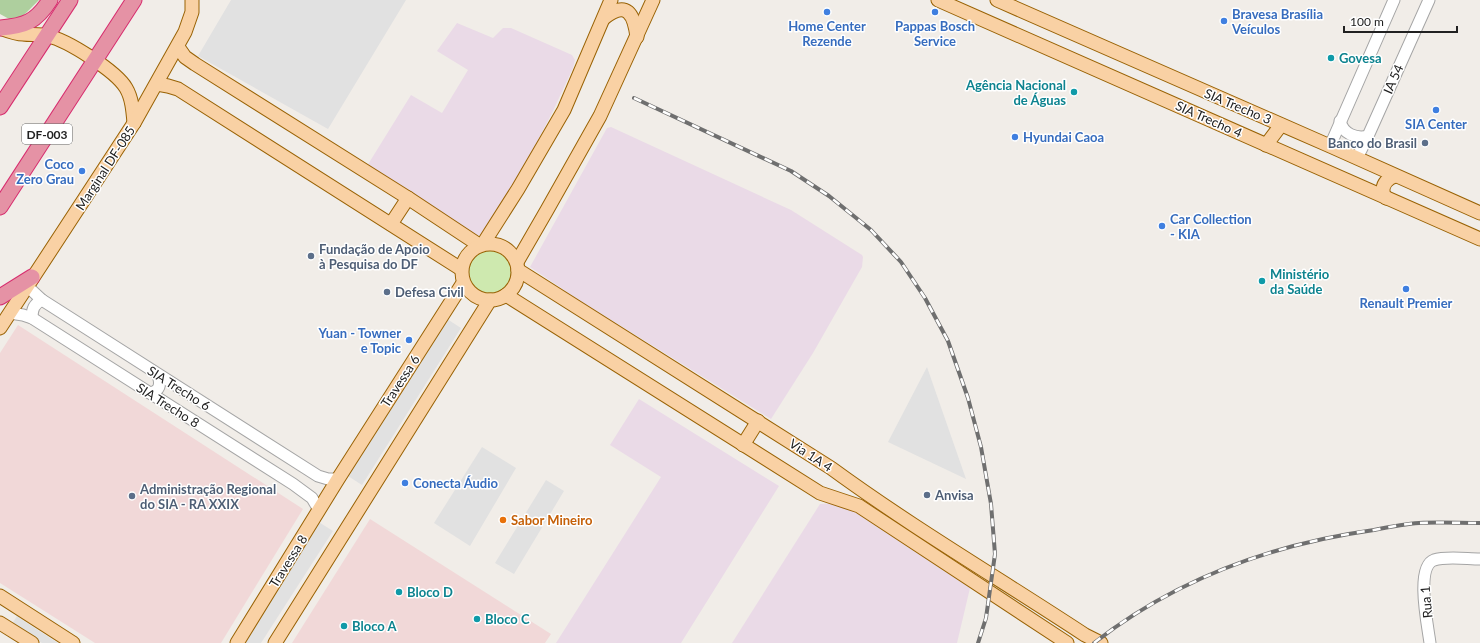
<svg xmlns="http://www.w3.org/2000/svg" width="1480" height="643" viewBox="0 0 1480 643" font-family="Lato,sans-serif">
<rect width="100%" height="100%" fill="#f1ede8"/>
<!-- commercial -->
<g fill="#f1d8d8">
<polygon points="18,325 303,509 221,643 95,643 0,583 0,353"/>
<polygon points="370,519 551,634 545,643 292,643"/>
</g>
<!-- industrial -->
<g fill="#eadae7">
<polygon points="457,23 493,38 503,28 511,28 572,55 575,60 573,68 552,113 529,157 486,232 481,235 475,235 367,166 411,95 442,113 468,70 437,51"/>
<polygon points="611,127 791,210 862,255 863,257 862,267 813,353 771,419 579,300 530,267 607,128"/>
<polygon points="639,399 779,486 681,643 556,643 661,477 610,445"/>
<polygon points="841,503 970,588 957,643 732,643 820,504"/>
</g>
<!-- grass -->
<circle fill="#cee9af" cx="490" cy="271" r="23"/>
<!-- forest -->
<polygon fill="#aecf9e" points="0,0 39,0 24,15 11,20 0,14"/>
<!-- parking -->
<g fill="#e1e1e1">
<polygon points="231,0 406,0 328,129 198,56"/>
<polygon points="447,319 461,328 362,485 348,476"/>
<polygon points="927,367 966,479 888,442"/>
<polygon points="482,447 516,468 470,546 434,523"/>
<polygon points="546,480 564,491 514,574 495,563"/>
<polygon points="317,521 333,531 261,643 239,643"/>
<polygon points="17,616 30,625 58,643 42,643 12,624"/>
</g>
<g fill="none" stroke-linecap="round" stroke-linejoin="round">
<!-- minor casing -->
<g stroke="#a5a5a5" stroke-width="13">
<g id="minor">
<path d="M1340 121C1343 134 1356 139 1368 136"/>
<polyline points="1330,146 1394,0"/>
<polyline points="1357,158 1368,136 1429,0"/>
<polyline points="27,286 42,300 318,476 328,479 338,479"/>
<polyline points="10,313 23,315 32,318 293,484 312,498 319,510"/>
<path d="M32 318C32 309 34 304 42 300"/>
<path d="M150 393C160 391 161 385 158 375"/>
<path d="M1430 643C1428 627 1415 567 1434 560 1446 556 1467 559 1480 559"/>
</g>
</g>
<!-- major casing -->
<g stroke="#996204" stroke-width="15">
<g id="major">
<polyline points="938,0 1480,239"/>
<polyline points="997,0 1330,146 1480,213"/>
<path d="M604 18C627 0 634 14 637 37"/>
<path d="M0 28C8 31 15 34 23 34 31 35 40 34 48 36 67 40 116 71 126 88 132 98 133 111 134 123"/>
<polyline points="178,47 185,57 195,64 408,198 479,245"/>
<polyline points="157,84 168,86 178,89 461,269"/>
<polyline points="1266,145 1281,125"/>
<path d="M1386 198 1383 193C1382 184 1387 179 1395 176"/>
<polyline points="391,224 408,198"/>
<circle cx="490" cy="272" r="28"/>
<polyline points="483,244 518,189 564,110 611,0"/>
<polyline points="517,262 547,210 600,116 653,0"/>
<path d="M518 270 831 468C913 528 1000 579 1085 635L1101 643"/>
<polyline points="506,295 820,493 859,506 1067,643"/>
<polyline points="0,328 134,123 185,32 192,12 192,0"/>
<polyline points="743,445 758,421"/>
<polyline points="0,596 73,643"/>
<polyline points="0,623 32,643"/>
<polyline points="237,643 338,479 463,283"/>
<polyline points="275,643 490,300"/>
</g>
</g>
<!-- highway casing -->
<g stroke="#d72d6e" stroke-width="17">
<g id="highway">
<path d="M0 28C25 26 36 22 50 0"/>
<polyline points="0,107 70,0"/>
<polyline points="0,207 134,0"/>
<polyline points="0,297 32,277"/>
</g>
</g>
<!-- minor -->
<use href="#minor" stroke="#fff" stroke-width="11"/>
<!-- major -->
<use href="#major" stroke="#f9d1a4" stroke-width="13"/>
<!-- highway -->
<use href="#highway" stroke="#e592a5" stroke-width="15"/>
<!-- rail casing -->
<g stroke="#6f6f6f" stroke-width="4">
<g id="rail">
<polyline points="634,98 791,171 829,196 871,230 901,262 925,298 948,341 968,398 981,447 991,504 995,554 986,618 978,643"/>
<path d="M1094 643C1176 579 1273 544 1374 530 1389 527 1404 524 1419 523 1439 522 1460 523 1480 523"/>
</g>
</g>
<!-- rail -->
<use href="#rail" stroke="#fff" stroke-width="2.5" stroke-dasharray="8" stroke-linecap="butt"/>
</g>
<!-- markers -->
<g fill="#3f7fe0" stroke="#fff" stroke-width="1.5">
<circle cx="827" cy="12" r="4"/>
<circle cx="935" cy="12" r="4"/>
<circle cx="1224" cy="21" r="4"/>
<circle cx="1436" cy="110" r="4"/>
<circle cx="1015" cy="137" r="4"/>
<circle cx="82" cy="171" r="4"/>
<circle cx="1162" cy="226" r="4"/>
<circle cx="1406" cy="289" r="4"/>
<circle cx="409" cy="340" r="4"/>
<circle cx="405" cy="483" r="4"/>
</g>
<g fill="#0f9aa8" stroke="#fff" stroke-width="1.5">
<circle cx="1331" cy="58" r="4"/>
<circle cx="1074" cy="92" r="4"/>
<circle cx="1262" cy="281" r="4"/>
<circle cx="399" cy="592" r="4"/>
<circle cx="477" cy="619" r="4"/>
<circle cx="344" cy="626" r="4"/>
</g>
<g fill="#5c6f8a" stroke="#fff" stroke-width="1.5">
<circle cx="1425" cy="143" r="4"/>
<circle cx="311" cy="256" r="4"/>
<circle cx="387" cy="292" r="4"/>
<circle cx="927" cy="495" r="4"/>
<circle cx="132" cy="496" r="4"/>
</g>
<circle fill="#e8710a" stroke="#fff" stroke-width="1.5" cx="503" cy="520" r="4"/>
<g text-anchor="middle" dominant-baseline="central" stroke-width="3" stroke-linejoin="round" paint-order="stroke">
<!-- shield labels -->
<rect fill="#fff" stroke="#646464" stroke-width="1" x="22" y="124" width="50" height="20" rx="3"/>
<g font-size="12" font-weight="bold" fill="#212121">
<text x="47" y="134">DF-003</text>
</g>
<!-- shop labels -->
<g font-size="13" font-weight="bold" fill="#366cbe" stroke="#fff" text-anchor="start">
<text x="1232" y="14">Bravesa Brasília<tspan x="1232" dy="15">Veículos</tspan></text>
<text x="827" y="26" text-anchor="middle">Home Center<tspan x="827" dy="15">Rezende</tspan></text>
<text x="935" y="26" text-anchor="middle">Pappas Bosch<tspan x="935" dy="15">Service</tspan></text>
<text x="1436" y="124" text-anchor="middle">SIA Center</text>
<text x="1023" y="137">Hyundai Caoa</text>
<text x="74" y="164" text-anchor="end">Coco<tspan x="74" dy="15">Zero Grau</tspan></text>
<text x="1170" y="219">Car Collection<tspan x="1170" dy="15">- KIA</tspan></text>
<text x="1406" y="303" text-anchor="middle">Renault Premier</text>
<text x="401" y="333" text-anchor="end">Yuan - Towner<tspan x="401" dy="15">e Topic</tspan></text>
<text x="413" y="483">Conecta Áudio</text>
</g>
<!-- culture labels -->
<g font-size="13" font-weight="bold" fill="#0d838f" stroke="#fff" text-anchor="start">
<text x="1339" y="58">Govesa</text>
<text x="1066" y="85" text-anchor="end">Agência Nacional<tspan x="1066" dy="15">de Águas</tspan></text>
<text x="1270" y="274">Ministério<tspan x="1270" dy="15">da Saúde</tspan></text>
<text x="407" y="592">Bloco D</text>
<text x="485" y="619">Bloco C</text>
<text x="352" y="626">Bloco A</text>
</g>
<!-- street labels -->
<g font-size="13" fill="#212121" stroke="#fff">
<text transform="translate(1393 79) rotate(-66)">IA 54</text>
<text transform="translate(1238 106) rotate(23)">SIA Trecho 3</text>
<text transform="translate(1209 119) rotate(24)">SIA Trecho 4</text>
<text transform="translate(105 168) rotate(-57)">Marginal DF-085</text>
<text transform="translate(400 381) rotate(-57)">Travessa 6</text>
<text transform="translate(179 388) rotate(32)">SIA Trecho 6</text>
<text transform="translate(168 405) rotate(32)">SIA Trecho 8</text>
<text transform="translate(811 455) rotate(33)">Via 1A 4</text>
<text transform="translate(288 561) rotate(-58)">Travessa 8</text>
<text transform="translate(1426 602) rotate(-95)">Rua 1</text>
</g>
<!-- service labels -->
<g font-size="13" font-weight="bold" fill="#4e5e75" stroke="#fff" text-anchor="start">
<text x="1417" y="143" text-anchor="end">Banco do Brasil</text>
<text x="319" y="249">Fundação de Apoio<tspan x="319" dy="15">à Pesquisa do DF</tspan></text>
<text x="395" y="292">Defesa Civil</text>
<text x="140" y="489">Administração Regional<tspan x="140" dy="15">do SIA - RA XXIX</tspan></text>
<text x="935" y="495">Anvisa</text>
</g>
<!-- food labels -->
<g font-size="13" font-weight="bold" fill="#c56008" stroke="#fff" text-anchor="start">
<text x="511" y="520">Sabor Mineiro</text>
</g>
</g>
<!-- scale -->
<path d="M1344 26v6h113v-6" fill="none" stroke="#212121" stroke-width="2"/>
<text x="1350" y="26" font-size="12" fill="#212121" stroke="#ffffff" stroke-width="3" paint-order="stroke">100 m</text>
</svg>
